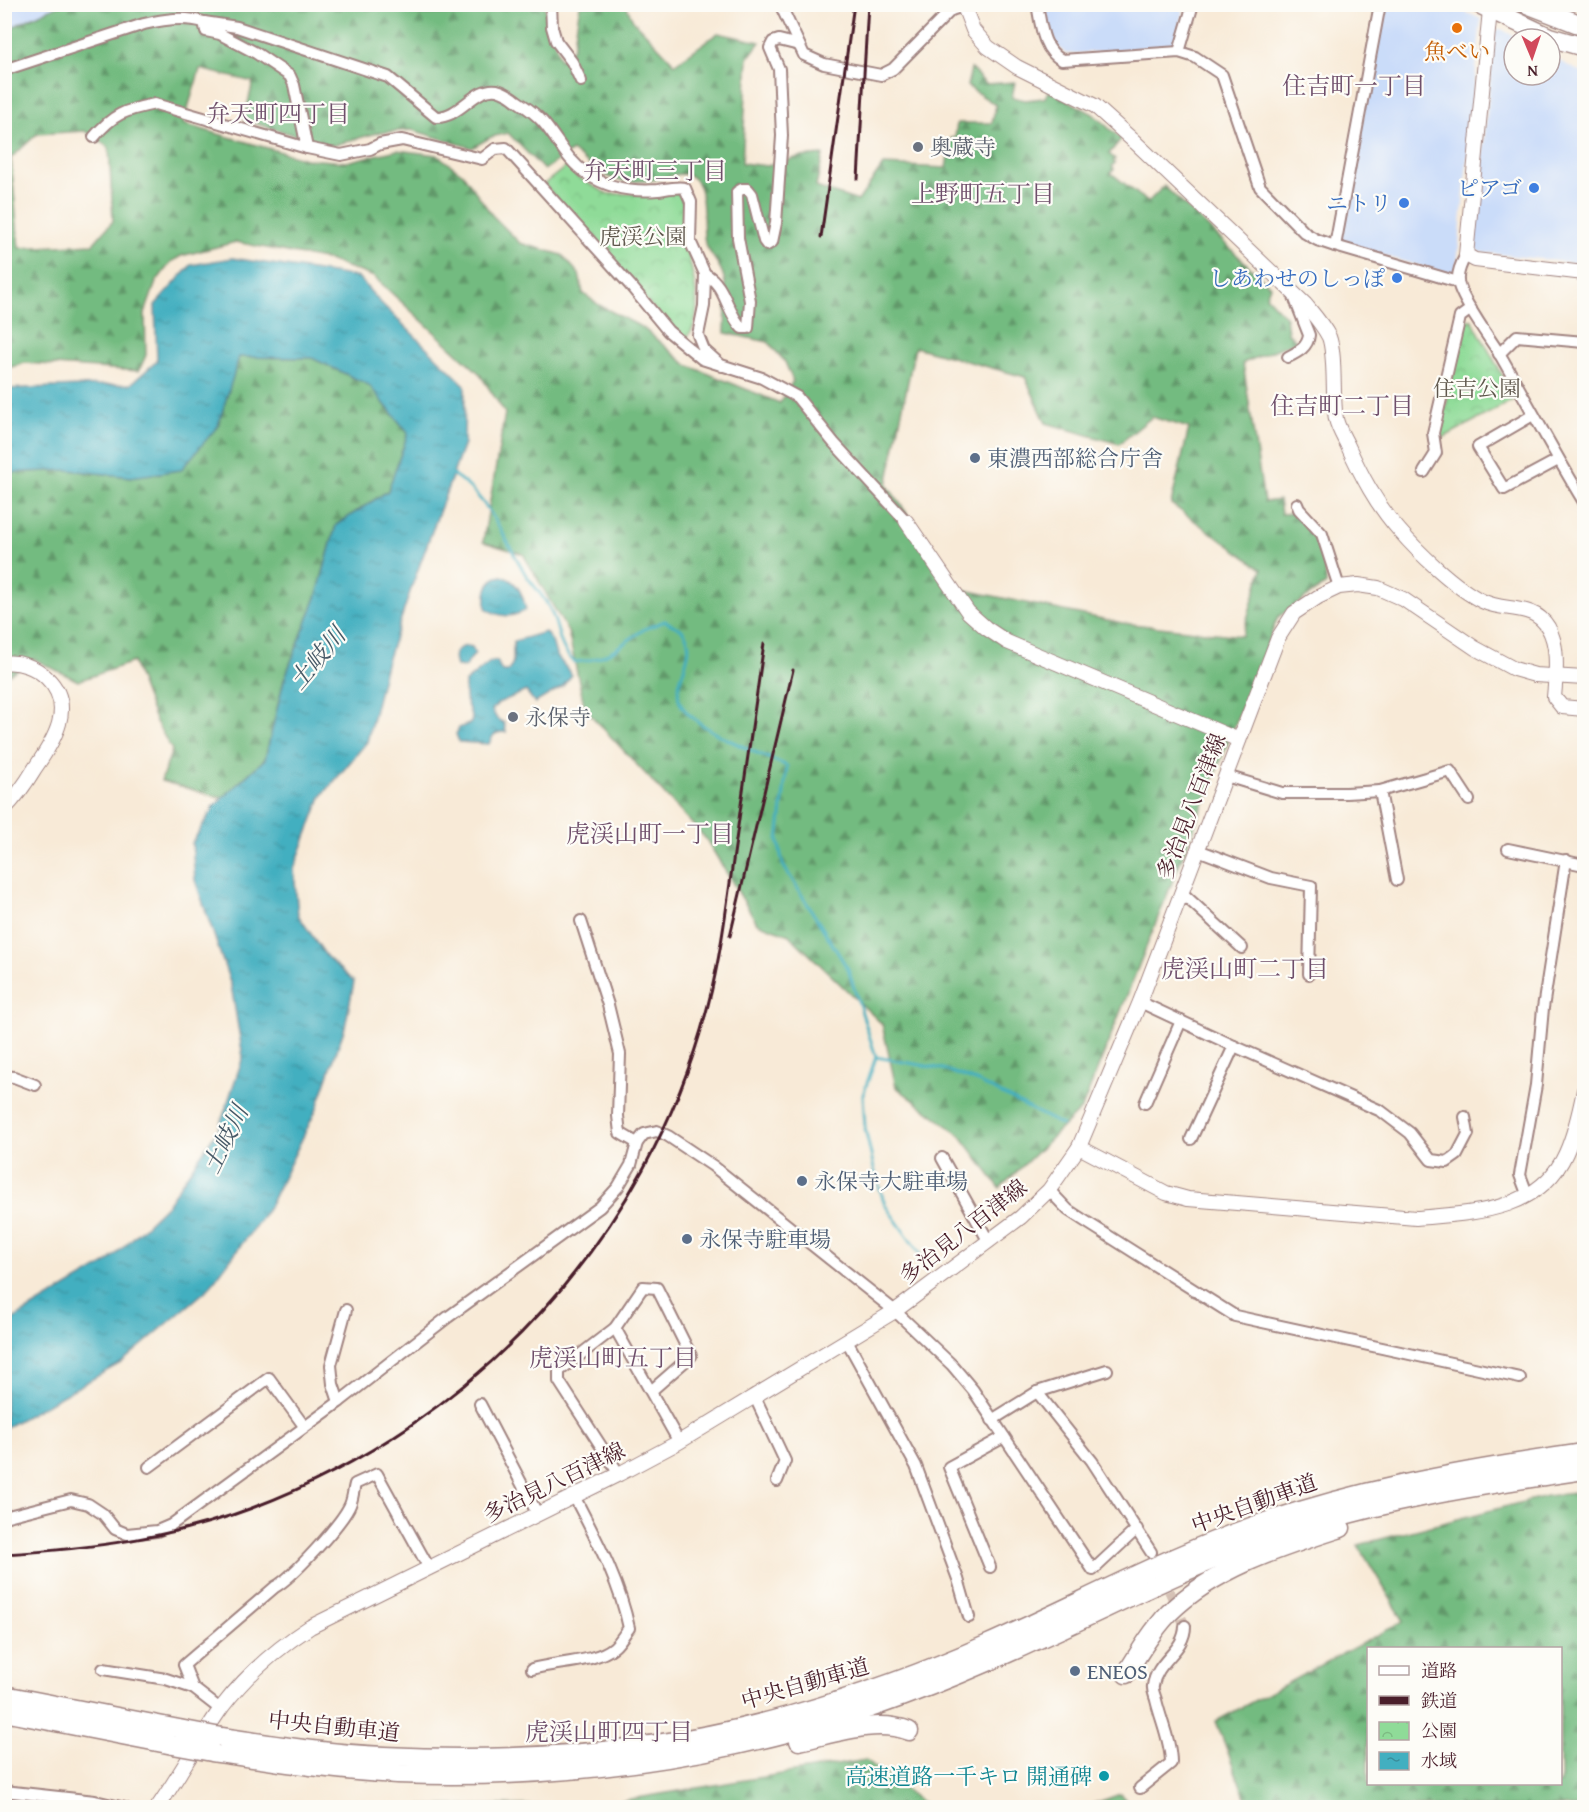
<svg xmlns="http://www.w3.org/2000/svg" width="1589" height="1812" viewBox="0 0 1589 1812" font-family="'Gentium Book Plus','Noto Serif JP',serif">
<defs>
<pattern id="forest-firs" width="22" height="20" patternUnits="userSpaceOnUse" patternTransform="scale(1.5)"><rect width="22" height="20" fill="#73bb80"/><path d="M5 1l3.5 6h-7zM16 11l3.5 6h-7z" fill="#609769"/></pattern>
<pattern id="park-crowns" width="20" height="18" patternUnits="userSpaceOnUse" patternTransform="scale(1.5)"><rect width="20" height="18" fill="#8fdb98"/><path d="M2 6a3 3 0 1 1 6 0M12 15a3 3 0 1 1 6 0" fill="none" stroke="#7dbc83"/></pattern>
<pattern id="water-ripples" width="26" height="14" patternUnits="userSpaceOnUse" patternTransform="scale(1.5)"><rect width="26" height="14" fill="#42afc0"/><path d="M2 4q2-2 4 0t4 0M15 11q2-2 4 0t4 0" fill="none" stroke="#398e9c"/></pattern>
</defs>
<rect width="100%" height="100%" fill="#fdfcf7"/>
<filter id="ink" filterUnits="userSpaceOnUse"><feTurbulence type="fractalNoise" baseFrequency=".0167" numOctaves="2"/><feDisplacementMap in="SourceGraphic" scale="12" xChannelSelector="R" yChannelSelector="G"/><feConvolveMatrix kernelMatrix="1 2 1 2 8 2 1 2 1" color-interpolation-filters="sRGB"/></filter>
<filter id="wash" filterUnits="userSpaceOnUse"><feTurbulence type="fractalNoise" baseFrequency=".008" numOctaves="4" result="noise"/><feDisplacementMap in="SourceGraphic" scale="24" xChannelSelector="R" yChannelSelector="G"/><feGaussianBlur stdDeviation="1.35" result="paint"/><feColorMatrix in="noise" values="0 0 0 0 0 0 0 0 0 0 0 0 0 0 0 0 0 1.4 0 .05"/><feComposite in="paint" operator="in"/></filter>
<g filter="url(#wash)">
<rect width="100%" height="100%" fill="#f8ead7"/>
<!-- built -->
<g fill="#cadcf9">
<polygon points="5,5 59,5 53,7 55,12 5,32"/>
<polygon points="1044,5 1044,4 1184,5 1175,46 1066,54 1052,41"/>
<polygon points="1383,5 1449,5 1481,19 1456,274 1451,275 1340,243"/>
<polygon points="1501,29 1519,39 1514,39 1514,75 1550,75 1550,56 1584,74 1584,264 1479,252 1474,246 1495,30"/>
</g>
<!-- forest -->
<g fill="url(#forest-firs)" stroke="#5e6d56" stroke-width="1.5" fill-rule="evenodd">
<path d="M61 4H391L420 14 461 13 468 5H544L560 60 573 48 580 5H626L633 20 675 64 718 33 760 42 748 58 742 163 767 166 799 157 823 155 816 187 858 201 883 165 946 168 951 138H955L957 123H992L996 105 967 86 971 69 986 84 1015 82 1012 97 1025 100 1044 98 1050 91 1093 114 1121 139 1109 154 1115 159 1113 161 1115 163 1112 166 1114 169 1111 173 1148 202 1164 186 1270 286 1266 296 1286 317 1288 333 1297 341 1243 363 1264 502 1279 500 1281 514 1296 513 1319 537 1325 558 1326 584 1278 617 1082 1108 1000 1188 960 1135 896 1087 882 1024 789 935 757 923 706 839 585 709 568 632 523 554 483 542 505 413 479 373 374 277 328 260 236 242 181 256 171 262 156 282 145 313 146 355 139 371 25 363 5 369 4 31ZM200 69 253 82 244 120 331 146 377 133 412 130 472 148 491 137 508 133 544 170 572 151C604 176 612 186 654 180 663 179 673 174 682 174 711 175 700 224 705 242 709 255 721 264 724 278 728 293 725 317 725 333L768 342 785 362 793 381 780 403 687 365 643 328 599 305 583 293 579 274 562 255 520 243 492 215 463 174 437 155 397 150 346 162 306 159 183 124ZM85 131 109 148 113 221 93 244 19 248 11 158 37 134ZM915 347 1025 377 1046 423 1119 444 1152 417 1189 428 1171 504 1262 569 1242 636 1122 623 960 589 887 485Z"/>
<polygon points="238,357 312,358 369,385 408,433 388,491 336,525 317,595 284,680 265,759 222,798 161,781 172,750 155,720 133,662 78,681 34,659 5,677 4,473 69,470 131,477 218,426"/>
<path d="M1584 1492V1807H1249L1216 1721 1404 1621 1358 1545 1546 1496ZM1368 1648H1560V1784H1368Z"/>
<polygon points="866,1760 928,1807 345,1807 345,1806 595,1805"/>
<polygon points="1120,1794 1133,1807 1085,1807"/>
</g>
<!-- park -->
<g fill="url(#park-crowns)" stroke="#6c7d62" stroke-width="1.5">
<path d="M568 165 578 178 608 194 678 193C689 204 682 219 684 233 688 264 711 317 683 342L544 184Z"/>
<path d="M1464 320H1472L1515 399 1441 439C1436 428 1438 414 1446 406Z"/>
</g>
<!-- water -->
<g fill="url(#water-ripples)" stroke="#466776" stroke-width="1.5">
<polygon points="232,258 358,277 378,300 465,385 464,444 412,586 386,664 367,742 321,797 294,869 298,915 326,956 354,982 345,1027 317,1108 268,1209 209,1288 121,1363 5,1428 5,1324 107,1263 166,1206 219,1128 243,1057 231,985 195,880 192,843 215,805 265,759 284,680 317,595 336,525 388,491 408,433 369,385 312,358 239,357 218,426 181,470 131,477 69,470 5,473 5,389 131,384 157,361 155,305 191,265"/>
<path d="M502 576C518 581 523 595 526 610 512 618 499 618 486 608 485 594 486 578 502 576Z"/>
<path d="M545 632 552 641 556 655 572 675 562 687 535 703 526 691 498 703 492 710 497 719 504 723 506 732C495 732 493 734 489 744L459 742 456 734 459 728 471 723 472 718 465 698V682L490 662 497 661 502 671H508C517 661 511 652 514 641Z"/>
<path d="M467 646 472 647 475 653 465 667 456 666C452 655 455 648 467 646Z"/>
</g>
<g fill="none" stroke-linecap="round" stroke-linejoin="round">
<!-- stream -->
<g stroke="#42afc0" stroke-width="3">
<path d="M450 473C488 494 504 539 526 575 534 586 544 597 550 609 560 629 557 646 574 662 605 661 619 646 643 630 650 626 658 624 665 621 670 624 678 627 682 630 703 654 667 682 682 706 698 731 759 753 787 766L778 840 783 865 848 969 876 1057 863 1095 865 1128 875 1173 885 1205 920 1254"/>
<polyline points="876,1057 943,1069 976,1081 1062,1125"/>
</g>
</g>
</g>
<g filter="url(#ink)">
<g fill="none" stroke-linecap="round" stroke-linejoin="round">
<!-- street-tunnel -->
<polyline stroke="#d5c1b5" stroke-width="10" stroke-dasharray="10 5" stroke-linecap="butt" points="1163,1577 1185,1626"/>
<!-- street casing -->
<g stroke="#a18481" stroke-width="14">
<g id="street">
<polyline points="551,4 552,27 556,41 572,62 581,81"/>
<polyline points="780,4 804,55 824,64 881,75 893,69 951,10 963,6"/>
<path d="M1037 4C1041 24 1042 50 1062 60L1179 52 1195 57 1222 75 1260 187 1305 233 1317 240 1335 246 1458 282"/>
<polyline points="1179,52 1193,4"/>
<path d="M4 70 144 24C164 19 184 16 204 22"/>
<path d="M94 137C113 114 125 110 155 104L307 148"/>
<polyline points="1335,246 1380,4"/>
<path d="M1466 255C1462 262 1457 272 1458 281 1459 296 1490 339 1499 353 1528 403 1554 453 1584 502"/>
<path d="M705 274C726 285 726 312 742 328H748L750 301 738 238 737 192 742 189H748L752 194 764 241 767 245 772 242 776 223 782 136 779 69 770 48 773 42 779 40 799 45"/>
<polyline points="1499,354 1517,336 1584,342"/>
<path d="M1288 357C1298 352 1308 347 1309 335L1293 294"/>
<path d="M722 366 704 350 698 335 704 306 705 274 690 241 691 202 685 188C677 186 666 189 658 190 633 192 608 188 587 174 566 160 558 139 542 121 535 113 526 107 517 101 511 96 504 92 497 90 475 86 460 118 436 117L388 77 237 27 204 22 206 31 220 34 256 53 290 76 294 85 307 148 341 155 370 149 380 144 402 140 482 159 495 149 506 148 630 285 668 331 702 359 762 378 797 397 834 443 906 521"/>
<polyline points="1533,415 1478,447 1504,489 1558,460"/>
<polyline points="1424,472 1436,453 1433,433 1460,317 1471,309"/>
<polyline points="1297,504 1299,509 1322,534 1339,587"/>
<polyline points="1226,776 1282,793 1346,793 1380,791 1450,771 1469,800"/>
<polyline points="1380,791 1397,880"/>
<polyline points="1508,849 1584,865"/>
<polyline points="1198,850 1271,878 1311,886 1309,974"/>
<polyline points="1181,892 1242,948"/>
<polyline points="581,921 608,1005 620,1054 618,1116 620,1133 637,1143"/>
<polyline points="1140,1002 1234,1046 1381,1111 1410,1133 1431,1160 1447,1162 1457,1155 1468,1134 1465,1117"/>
<polyline points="4,1076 14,1077 35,1085"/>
<polyline points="1145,1103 1181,1021"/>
<polyline points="1191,1139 1234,1046"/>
<polyline points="942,1158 989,1242"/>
<polyline points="1049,1190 1068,1210 1088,1223 1235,1316 1520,1378"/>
<polyline points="1528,1196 1520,1175 1536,1085 1543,1008 1566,860"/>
<polyline points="615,1328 679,1442"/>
<polyline points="847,1341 916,1466 958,1579 969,1617"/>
<polyline points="1037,1392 1092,1461 1151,1552"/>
<polyline points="754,1395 785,1461 777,1481"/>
<polyline points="339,1402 333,1384 331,1365 346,1310"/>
<polyline points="480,1404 537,1513"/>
<polyline points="992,1420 1037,1392 1107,1370"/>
<polyline points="149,1467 269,1378 304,1426"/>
<polyline points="619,1474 559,1381 559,1371 615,1328 643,1287 657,1288 691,1356 651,1391"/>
<polyline points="4,1517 71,1500 88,1504 103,1514 115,1529 127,1534 157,1531 171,1525 339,1402 448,1317 600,1207 618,1187 631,1165 637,1143 644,1134 657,1131 668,1136 713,1166 895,1311 952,1365 973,1390 1093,1570 1137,1529"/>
<polyline points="990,1567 949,1467 1004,1437"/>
<polyline points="103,1669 166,1679 193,1688"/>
<path d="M532 1669C555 1662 595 1663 614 1647 620 1642 624 1634 629 1628 619 1580 596 1539 574 1496"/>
<path d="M220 1709 193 1688 184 1665 275 1587C292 1578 340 1525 349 1507 353 1500 353 1491 355 1484L377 1474 429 1568"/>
<path d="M1140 1788 1171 1763C1171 1742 1161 1721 1156 1700 1155 1696 1152 1690 1153 1686 1156 1661 1185 1651 1185 1626"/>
<polyline points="4,1791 95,1801 125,1808"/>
</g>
</g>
<!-- secondary casing -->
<g stroke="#a18481" stroke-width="16">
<g id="secondary">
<path d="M963 4 973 30 988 47 1017 67 1095 106 1136 143 1305 304C1314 315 1323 325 1329 337 1336 355 1332 397 1336 419 1338 428 1343 436 1347 444 1361 475 1376 504 1399 530 1418 552 1455 588 1482 601 1496 608 1511 607 1526 611 1562 620 1557 668 1554 697L1562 707 1584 709"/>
<polyline points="1490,10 1466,255 1475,260 1584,273"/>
<polyline points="906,521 968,612 986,628 1007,642 1239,740"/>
<path d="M4 663C19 661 36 667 47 678 76 706 54 741 35 768 26 783 17 797 4 809"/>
<path d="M1079 1147 1166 1193 1188 1199 1416 1218C1472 1213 1540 1212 1566 1153 1575 1133 1580 1110 1584 1090"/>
<path d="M157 1808C180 1775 199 1739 222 1707 247 1674 276 1649 310 1627L619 1474 679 1442 895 1311 1021 1217 1049 1190 1079 1147 1140 1002 1278 638 1294 613 1318 597 1339 587 1358 585 1378 588 1403 599 1475 648 1514 669 1535 675 1584 678"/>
</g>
</g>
<!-- highway casing -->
<g stroke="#a18481" stroke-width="21">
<g id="highway">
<polyline points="1479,4 1549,37 1584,47"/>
<polyline points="1527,4 1584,26"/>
<path d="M1126 1674C1139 1653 1152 1631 1169 1613 1214 1568 1282 1547 1341 1528"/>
<polyline points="4,1695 179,1729"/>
<polyline points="4,1712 173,1745"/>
<path d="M221 1737C275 1745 329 1754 384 1756 520 1763 661 1752 792 1715 858 1696 923 1673 986 1645 1068 1609 1148 1566 1232 1534 1346 1491 1464 1470 1584 1453"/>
<path d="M799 1741C833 1734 876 1718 909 1731"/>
<path d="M212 1752C274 1761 335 1771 397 1774 530 1779 666 1765 794 1731 879 1709 962 1675 1041 1638 1119 1603 1196 1563 1277 1535 1377 1501 1481 1485 1584 1470"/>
</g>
</g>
<!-- street -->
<use href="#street" stroke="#fff" stroke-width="10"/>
<!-- secondary -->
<use href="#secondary" stroke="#fff" stroke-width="14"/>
<!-- highway -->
<use href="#highway" stroke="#fff" stroke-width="18"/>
<!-- rail -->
<g stroke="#4a1f2b" stroke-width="3">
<polyline points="858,179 868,4"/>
<polyline points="821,237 854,4"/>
<polyline points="730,936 793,670"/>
<path d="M4 1554C89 1549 173 1538 252 1508 476 1423 648 1237 708 1005 721 955 727 904 734 854 744 784 754 713 764 643"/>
</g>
<!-- highway-bridge casing -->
<g stroke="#a18481" stroke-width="21" stroke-linecap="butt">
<g id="highway-bridge">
<polyline points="179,1729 221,1737"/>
<polyline points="173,1745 212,1752"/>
</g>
</g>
<!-- highway-bridge -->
<use href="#highway-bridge" stroke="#fff" stroke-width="18"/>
</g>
</g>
<!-- markers -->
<circle fill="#e8710a" stroke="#fdfcf7" stroke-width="2" cx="1457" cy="28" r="6"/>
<g fill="#6b7280" stroke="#fdfcf7" stroke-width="2">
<circle cx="918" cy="147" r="6"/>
<circle cx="513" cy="717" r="6"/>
</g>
<g fill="#3f7fe0" stroke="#fdfcf7" stroke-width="2">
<circle cx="1534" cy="188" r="6"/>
<circle cx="1404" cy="203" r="6"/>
<circle cx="1397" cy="278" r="6"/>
</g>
<g fill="#5c6f8a" stroke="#fdfcf7" stroke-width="2">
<circle cx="975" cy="458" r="6"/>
<circle cx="802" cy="1181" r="6"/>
<circle cx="687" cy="1239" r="6"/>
<circle cx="1075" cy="1671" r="6"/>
</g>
<circle fill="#0f9aa8" stroke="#fdfcf7" stroke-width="2" cx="1104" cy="1776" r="6"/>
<g text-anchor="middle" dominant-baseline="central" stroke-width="4.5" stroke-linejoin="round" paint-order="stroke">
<!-- food labels -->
<g font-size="22" fill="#c56008" stroke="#fdfcf7">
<text x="1457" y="51">魚べい</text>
</g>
<!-- worship labels -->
<g font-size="22" fill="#5b616d" stroke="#fdfcf7" text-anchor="start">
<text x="930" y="147">奥蔵寺</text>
<text x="525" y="717">永保寺</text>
</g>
<!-- shop labels -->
<g font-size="22" fill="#366cbe" stroke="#fdfcf7" text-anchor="end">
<text x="1522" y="188">ピアゴ</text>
<text x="1392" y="203">ニトリ</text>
<text x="1385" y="278">しあわせのしっぽ</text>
</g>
<!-- park labels -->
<g font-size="22" fill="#5f574c" stroke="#fdfcf7">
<text x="643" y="236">虎渓公園</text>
<text x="1477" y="388">住吉公園</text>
</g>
<!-- service labels -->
<g font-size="22" fill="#4e5e75" stroke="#fdfcf7" text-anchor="start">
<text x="987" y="458">東濃西部総合庁舎</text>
<text x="814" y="1181">永保寺大駐車場</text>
<text x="699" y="1239">永保寺駐車場</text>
<text x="1087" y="1671">ENEOS</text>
</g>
<!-- street labels -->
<g font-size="22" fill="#4a1f2b" stroke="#fdfcf7">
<text transform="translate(1191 806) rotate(-69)">多治見八百津線</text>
<text transform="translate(963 1231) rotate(-38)">多治見八百津線</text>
<text transform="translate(554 1482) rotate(-26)">多治見八百津線</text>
<text transform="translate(1254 1503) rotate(-20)">中央自動車道</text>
<text transform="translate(805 1683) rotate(-16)">中央自動車道</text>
<text transform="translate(334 1726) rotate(6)">中央自動車道</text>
</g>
<!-- culture labels -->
<g font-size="22" fill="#0d838f" stroke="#fdfcf7" text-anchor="end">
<text x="1092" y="1776">高速道路一千キロ 開通碑</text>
</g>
<!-- neighbourhood labels -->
<g font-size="24" fill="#6f4f6b" stroke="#fdfcf7">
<text x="1354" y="85">住吉町一丁目</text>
<text x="278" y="113">弁天町四丁目</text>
<text x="655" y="170">弁天町三丁目</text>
<text x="983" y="193">上野町五丁目</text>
<text x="1342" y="405">住吉町二丁目</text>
<text x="650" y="833">虎渓山町一丁目</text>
<text x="1245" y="968">虎渓山町二丁目</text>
<text x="613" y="1357">虎渓山町五丁目</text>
<text x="609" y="1731">虎渓山町四丁目</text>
</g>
<!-- water labels -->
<g font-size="24" font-style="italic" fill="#475967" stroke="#fdfcf7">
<text transform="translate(317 658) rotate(-50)">土岐川</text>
<text transform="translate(225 1139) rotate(-64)">土岐川</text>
</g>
</g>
<!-- margin -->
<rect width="1589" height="1812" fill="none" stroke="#fdfcf7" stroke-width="24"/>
<!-- legend -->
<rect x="1367" y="1647" width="195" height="138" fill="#fdfcf7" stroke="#b5a4a5" stroke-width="1.5"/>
<rect x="1379" y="1666" width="30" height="9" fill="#ffffff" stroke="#b5a4a5" stroke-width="1.5"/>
<text x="1421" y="1677" font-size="18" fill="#4a1f2b">道路</text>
<rect x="1379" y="1696" width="30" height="9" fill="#4a1f2b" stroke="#b5a4a5" stroke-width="1.5"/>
<text x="1421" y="1707" font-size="18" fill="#4a1f2b">鉄道</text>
<rect x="1379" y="1722" width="30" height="18" fill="url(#park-crowns)" stroke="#b5a4a5" stroke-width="1.5"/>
<text x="1421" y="1737" font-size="18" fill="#4a1f2b">公園</text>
<rect x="1379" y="1752" width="30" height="18" fill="url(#water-ripples)" stroke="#b5a4a5" stroke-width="1.5"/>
<text x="1421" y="1767" font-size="18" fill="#4a1f2b">水域</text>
<!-- north arrow -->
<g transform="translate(1532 57) rotate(178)"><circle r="28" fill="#fdfcf7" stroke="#b5a4a5" stroke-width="1.5"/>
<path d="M0-4.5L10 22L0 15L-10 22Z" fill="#d1495b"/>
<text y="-9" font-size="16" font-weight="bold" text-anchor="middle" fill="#4a1f2b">N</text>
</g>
</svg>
